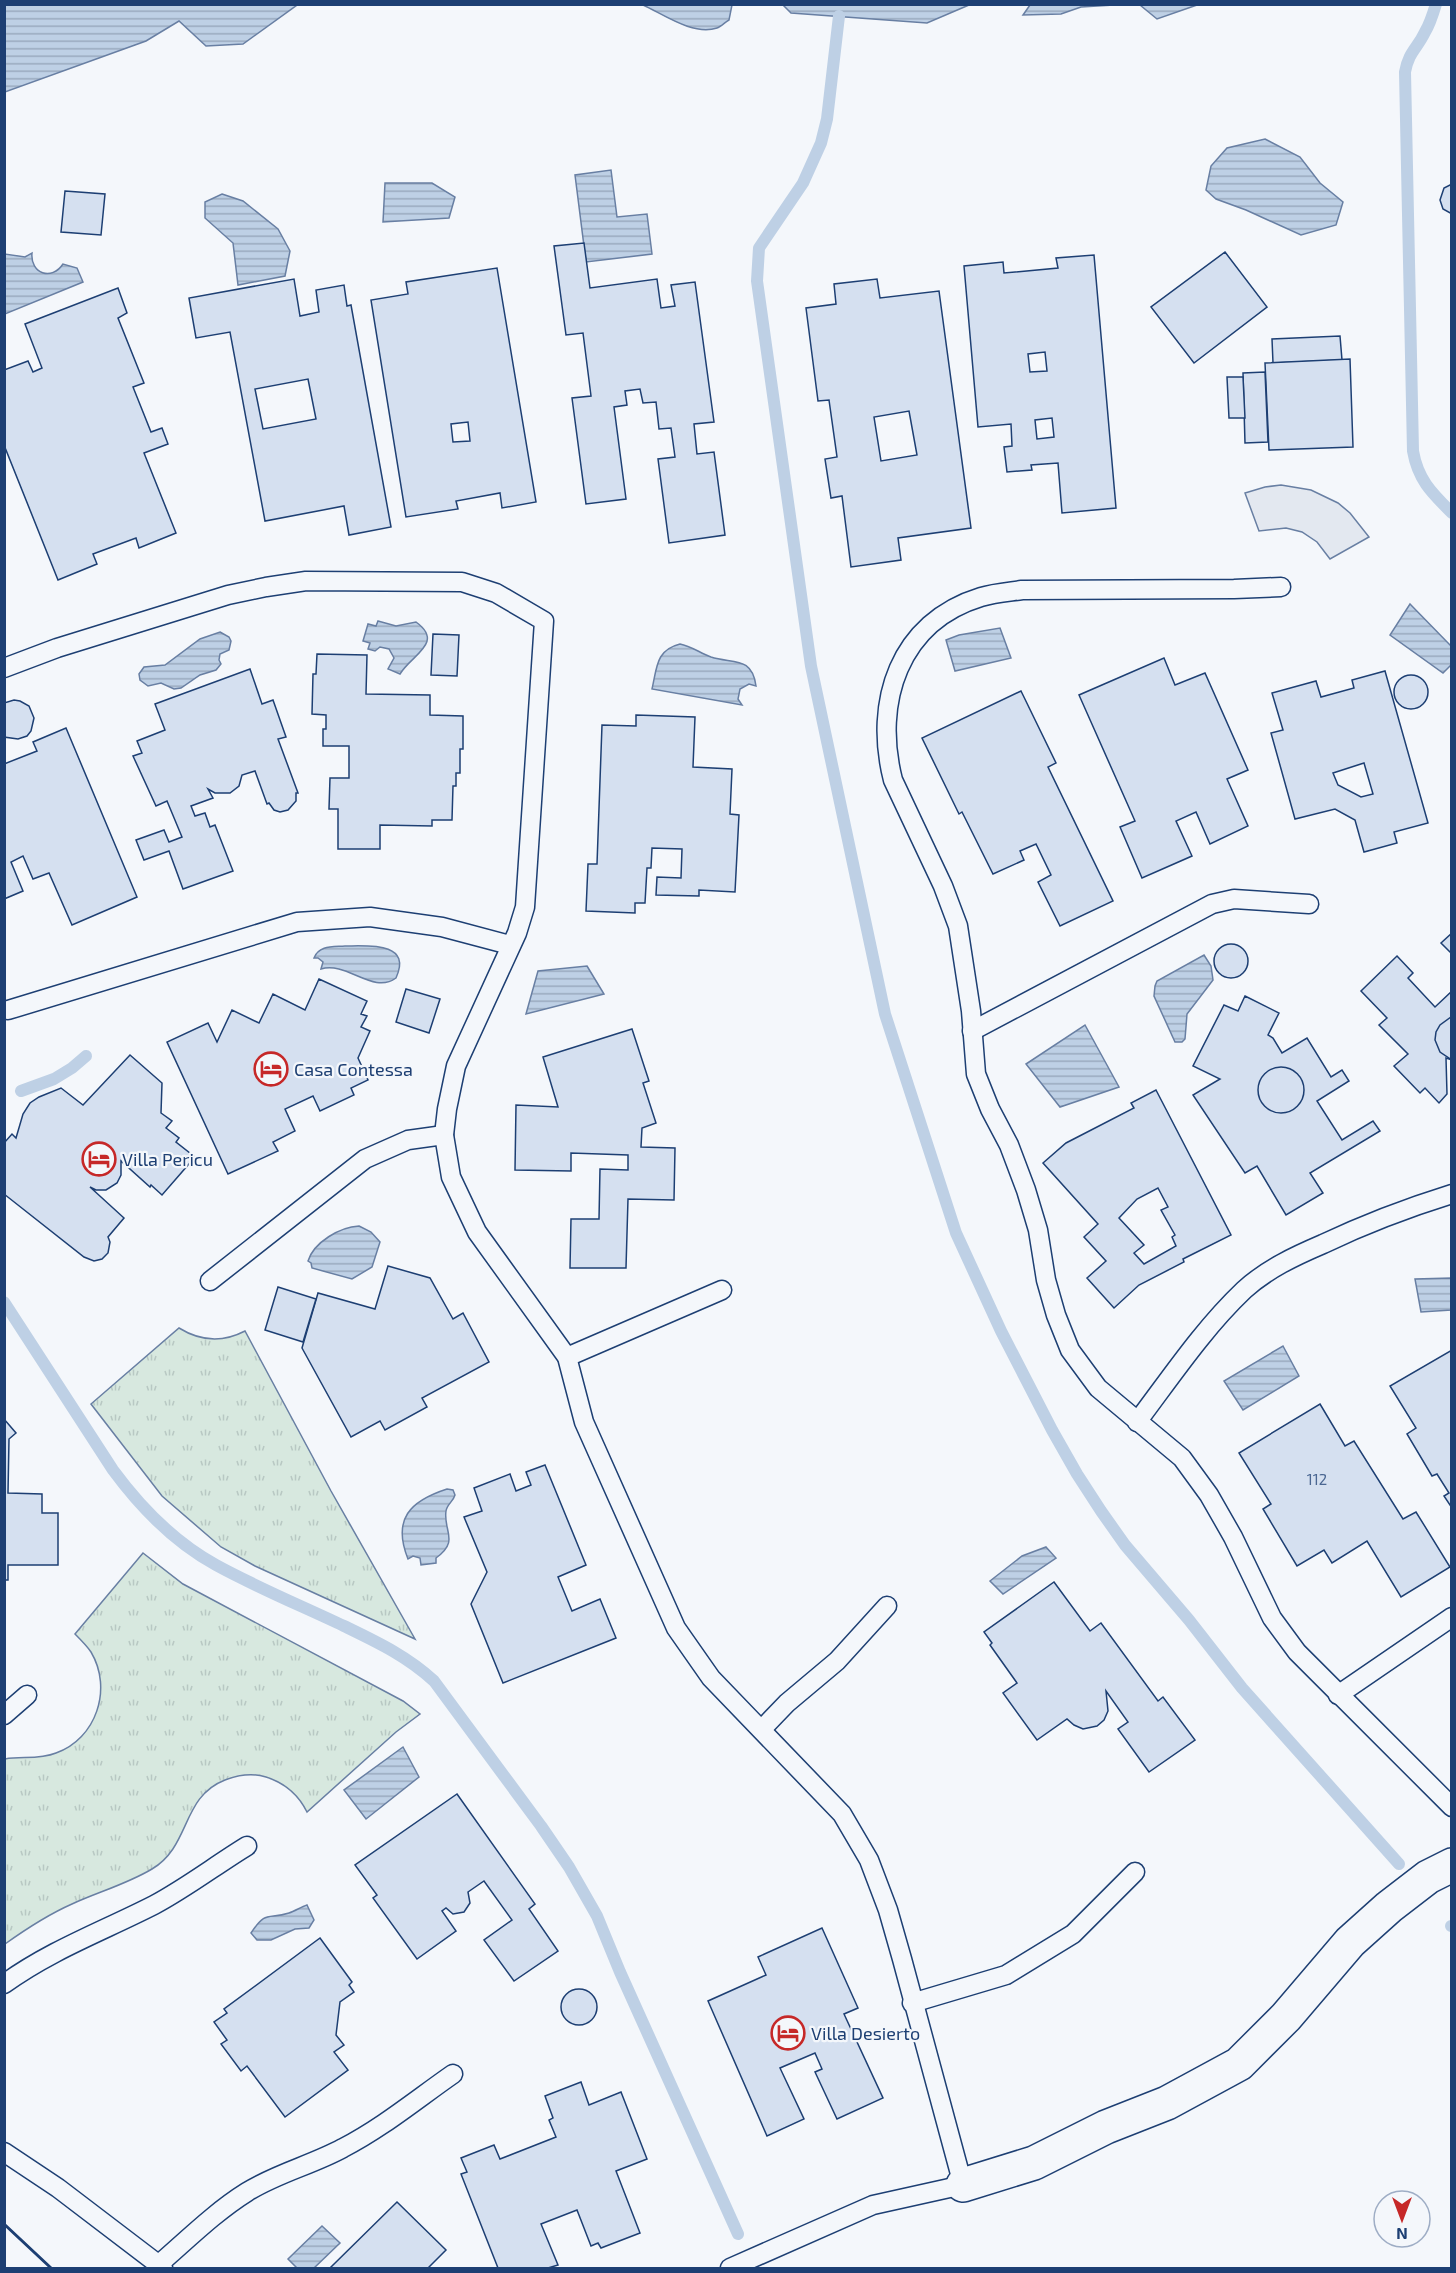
<svg xmlns="http://www.w3.org/2000/svg" width="1456" height="2273" viewBox="0 0 1456 2273" font-family="'Exo 2',sans-serif">
<defs>
<pattern id="grass-tufts" width="24" height="20" patternUnits="userSpaceOnUse" patternTransform="scale(1.5)"><rect width="24" height="20" fill="#d7e8df"/><path d="M3 7l-1-3M5 7V3M7 7l1-3M15 17l-1-3M17 17v-4M19 17l1-3" fill="none" stroke="#b8c8c3"/></pattern>
<pattern id="water-rules" width="6" height="5" patternUnits="userSpaceOnUse" patternTransform="scale(1.5)"><rect width="6" height="5" fill="#bed0e5"/><path d="M0 2.5h6" fill="none" stroke="#9aaabe"/></pattern>
</defs>
<rect width="100%" height="100%" fill="#f4f7fb"/>
<!-- grass -->
<g fill="url(#grass-tufts)" stroke="#687fa3" stroke-width="1.5">
<path d="M179 1328C200 1341 222 1343 245 1331L331 1491 415 1639 255 1566 221 1547 162 1496 91 1404Z"/>
<path d="M143 1553 183 1584 403 1701 420 1714 396 1732 307 1812C298 1794 285 1783 266 1777 253 1773 238 1775 225 1780 181 1797 191 1846 152 1869 127 1884 98 1892 72 1904 47 1915 26 1929 5 1944V1759C22 1756 39 1760 56 1753 96 1739 113 1689 91 1652 87 1646 81 1640 75 1634Z"/>
</g>
<!-- parking -->
<polygon fill="#e3e8f0" stroke="#687fa3" stroke-width="1.5" points="1281,485 1311,490 1338,503 1350,513 1369,537 1330,559 1317,542 1302,532 1286,528 1259,531 1245,493 1265,487"/>
<!-- water -->
<g fill="url(#water-rules)" stroke="#687fa3" stroke-width="1.5">
<polygon points="5,4 297,4 297,5 243,44 206,46 179,21 146,41 5,92"/>
<path d="M643 5H732L729 20C725 22 721 27 717 28 693 36 663 14 643 5Z"/>
<polygon points="783,5 969,5 927,23 791,13"/>
<polygon points="1030,5 1030,4 1114,5 1081,7 1061,14 1023,15"/>
<polygon points="1140,5 1197,5 1157,19"/>
<polygon points="1265,139 1300,157 1320,183 1343,202 1336,225 1301,235 1246,210 1216,199 1206,190 1211,166 1227,148"/>
<polygon points="611,170 617,217 647,214 652,254 586,262 575,175"/>
<polygon points="385,183 432,183 455,197 449,218 383,222"/>
<polygon points="222,194 243,201 278,229 290,251 285,276 238,285 233,243 205,218 205,202"/>
<path d="M32 253C30 274 52 281 63 264L77 268 83 282 5 314V254L25 257Z"/>
<polygon points="1410,604 1451,646 1451,665 1443,673 1390,635"/>
<path d="M378 621 396 626 416 622C445 643 411 655 400 674L388 669 394 658 389 649 380 647 375 651 368 649 370 643 363 641 368 624 376 626Z"/>
<polygon points="1000,628 1011,658 955,671 946,640 959,635"/>
<polygon points="220,632 229,637 231,641 229,650 220,654 219,660 221,664 216,670 200,675 181,688 174,689 161,683 148,686 140,680 139,674 144,667 165,665 200,639"/>
<path d="M680 644C691 646 700 653 711 657 733 664 752 656 756 686L749 684 740 689 738 699 742 705 652 689C657 667 656 650 680 644Z"/>
<path d="M345 946C366 946 413 941 396 978 373 995 347 961 321 969L323 962 318 958H314C319 945 333 947 345 946Z"/>
<polygon points="1204,955 1211,966 1213,980 1187,1014 1185,1039 1182,1042 1175,1042 1154,996 1155,986 1157,981"/>
<polygon points="587,966 604,994 526,1014 538,971"/>
<polygon points="1085,1025 1119,1087 1060,1107 1026,1064"/>
<path d="M359 1226 371 1232 380 1242 372 1267 352 1279 312 1268 311 1263 308 1261C314 1242 340 1227 359 1226Z"/>
<polygon points="1451,1278 1451,1310 1421,1312 1415,1279"/>
<polygon points="1283,1346 1299,1376 1243,1410 1224,1381"/>
<path d="M447 1489 453 1490 455 1495C453 1502 447 1504 446 1511 443 1531 460 1541 436 1558V1563L421 1565 420 1558 413 1556 408 1559C392 1519 410 1501 447 1489Z"/>
<polygon points="1046,1547 1056,1558 1003,1594 990,1581 1022,1556"/>
<polygon points="403,1747 419,1777 366,1819 344,1790"/>
<path d="M307 1905 314 1920 309 1928 295 1929 271 1940H257L251 1933C267 1909 268 1920 289 1913 295 1911 301 1907 307 1905Z"/>
<polygon points="322,2226 340,2243 314,2268 297,2268 288,2259"/>
</g>
<g fill="none" stroke-linecap="round" stroke-linejoin="round">
<!-- stream -->
<g stroke="#bed0e5" stroke-width="12">
<path d="M1436 4C1433 14 1430 24 1425 32 1417 49 1409 51 1405 72L1413 451C1418 480 1432 493 1452 513"/>
<polyline points="839,16 827,119 821,143 803,183 759,248 757,281 811,666 885,1014 956,1233 1001,1331 1052,1430 1077,1474 1101,1511 1125,1545 1189,1620 1242,1688 1399,1864"/>
<polyline points="21,1091 54,1079 72,1068 86,1056"/>
<path d="M4 1302 113 1470C141 1508 174 1542 216 1565 258 1588 302 1606 344 1626 377 1642 407 1656 434 1681L541 1826 569 1867 597 1916 620 1972 738 2234"/>
<polyline points="1451,1926 1452,1926"/>
</g>
</g>
<!-- building -->
<g fill="#d5e0f0" stroke="#1d3f73" stroke-width="1.5" fill-rule="evenodd">
<polygon points="1452,184 1452,214 1443,209 1440,200 1444,188"/>
<polygon points="65,191 105,194 101,235 61,232"/>
<polygon points="584,243 590,288 657,279 661,308 675,306 671,285 695,282 714,422 694,424 697,454 714,452 725,535 669,543 658,459 675,457 671,428 659,429 656,402 643,403 640,389 625,391 627,405 614,407 626,499 586,504 572,398 591,396 583,333 566,335 554,246"/>
<polygon points="1225,252 1267,307 1194,363 1151,307"/>
<path d="M1094 255 1116 508 1062 513 1058 463 1031 465 1032 470 1007 472 1004 447 1012 446 1011 424 978 427 964 266 1003 262 1004 273 1058 268 1056 258ZM1045 352 1047 371 1030 372 1028 354ZM1052 418 1054 437 1037 439 1035 420Z"/>
<path d="M497 268 536 502 502 508 500 493 456 501 458 509 406 517 371 300 408 294 406 282ZM468 422 470 441 453 442 451 424Z"/>
<path d="M294 279 300 316 319 312 316 290 344 285 347 306 351 305 391 527 349 535 344 506 265 521 230 332 196 338 189 298ZM308 379 316 419 263 429 255 389Z"/>
<path d="M877 279 880 298 939 291 971 528 898 538 901 560 851 567 842 496 831 498 825 459 837 457 829 400 818 401 806 308 836 304 834 284ZM909 411 917 455 881 461 874 417Z"/>
<polygon points="118,288 127,313 118,318 144,383 133,387 151,432 162,428 168,444 144,453 176,533 139,548 136,538 93,554 97,564 58,580 4,445 4,370 28,361 33,372 42,368 25,324"/>
<polygon points="1340,336 1342,360 1273,363 1272,339"/>
<polygon points="1350,359 1353,447 1269,450 1265,363"/>
<polygon points="1265,372 1268,442 1245,443 1243,373"/>
<polygon points="1227,377 1243,377 1245,418 1229,418"/>
<polygon points="433,634 459,635 457,676 431,675"/>
<polygon points="317,654 367,655 366,694 430,695 430,715 463,716 463,749 460,749 460,773 456,773 456,786 453,786 452,820 432,820 432,826 380,825 380,849 338,849 338,809 329,809 330,778 349,778 349,746 323,746 323,729 326,729 326,715 312,714 313,674 316,674"/>
<polygon points="1164,658 1175,685 1205,673 1248,770 1227,779 1248,826 1210,844 1196,812 1176,821 1192,856 1142,878 1120,827 1135,821 1079,695"/>
<polygon points="250,669 262,704 273,700 286,737 278,739 298,793 296,793 296,801 288,810 280,812 274,810 269,803 267,804 255,771 242,775 239,786 230,793 215,793 208,789 213,798 191,806 195,816 205,813 210,827 215,825 233,871 183,889 169,851 144,860 136,840 164,830 169,842 182,837 167,801 156,806 133,756 142,753 137,741 165,730 155,704"/>
<path d="M1385 671 1428 823 1394 832 1397 843 1364 852 1355 820 1335 809 1295 819 1271 733 1283 730 1272 693 1316 681 1321 697 1354 688 1352 680ZM1364 763 1373 794 1361 797 1338 785 1333 773Z"/>
<circle cx="1411" cy="692" r="17"/>
<polygon points="1021,691 1056,763 1048,767 1113,901 1060,926 1038,882 1051,875 1036,844 1020,851 1024,860 993,874 962,812 959,814 922,738"/>
<polygon points="14,700 20,701 29,706 34,718 31,731 27,736 18,739 4,737 4,703"/>
<polygon points="636,715 695,717 693,767 732,769 730,814 739,815 735,892 699,890 699,896 656,895 657,877 681,878 682,849 652,848 651,868 647,868 645,903 635,903 635,913 586,911 588,864 597,864 602,725 636,726"/>
<polygon points="66,728 137,897 72,925 49,873 33,879 23,856 11,862 23,891 4,899 4,764 37,751 33,742"/>
<polygon points="1452,933 1452,954 1441,943"/>
<circle cx="1231" cy="961" r="17"/>
<polygon points="1397,956 1413,973 1408,978 1435,1007 1452,991 1452,1060 1446,1058 1447,1094 1439,1103 1425,1088 1420,1093 1394,1066 1408,1054 1379,1025 1387,1018 1361,991"/>
<polygon points="319,979 367,1001 361,1014 367,1016 361,1027 370,1031 358,1058 368,1080 351,1088 354,1095 320,1111 313,1096 285,1109 295,1131 273,1142 278,1151 228,1174 167,1042 208,1023 217,1042 232,1010 259,1023 273,994 305,1010"/>
<polygon points="406,989 440,999 429,1033 396,1022"/>
<polygon points="1245,996 1279,1013 1268,1035 1273,1038 1282,1053 1307,1038 1331,1077 1342,1070 1349,1081 1317,1101 1342,1140 1373,1121 1380,1131 1310,1173 1323,1193 1286,1215 1257,1166 1245,1173 1193,1095 1220,1079 1193,1066 1224,1005 1238,1011"/>
<polygon points="1451,1017 1452,1017 1452,1060 1440,1052 1435,1040 1436,1032 1440,1025"/>
<polygon points="632,1029 649,1081 643,1083 656,1123 642,1128 641,1147 675,1148 674,1200 628,1199 626,1268 570,1268 571,1219 599,1219 600,1169 628,1170 628,1155 571,1153 571,1171 515,1170 516,1105 558,1107 543,1057"/>
<polygon points="130,1055 162,1083 161,1113 172,1121 166,1128 179,1138 176,1142 195,1157 162,1195 151,1185 150,1187 121,1161 121,1175 117,1183 106,1190 96,1190 90,1187 124,1218 108,1237 110,1242 108,1253 102,1259 94,1261 84,1257 4,1194 4,1143 12,1134 16,1138 23,1114 30,1103 39,1097 61,1088 83,1105"/>
<circle cx="1281" cy="1090" r="23"/>
<path d="M1156 1090 1231 1235 1183 1259 1184 1262 1139 1285 1114 1308 1087 1278 1106 1261 1084 1237 1098 1224 1043 1163 1066 1143 1134 1108 1131 1103ZM1158 1188 1168 1207 1161 1210 1175 1235 1172 1237 1176 1246 1144 1264 1134 1253 1144 1245 1119 1218 1137 1199Z"/>
<polygon points="388,1266 430,1278 453,1319 463,1313 489,1362 422,1398 427,1407 385,1430 380,1421 351,1437 302,1348 318,1293 375,1309"/>
<polygon points="278,1287 316,1299 303,1342 265,1330"/>
<polygon points="1452,1350 1452,1508 1444,1496 1449,1493 1437,1474 1432,1476 1407,1434 1416,1428 1390,1386"/>
<polygon points="1320,1404 1345,1446 1354,1441 1403,1519 1416,1512 1450,1567 1401,1597 1367,1541 1332,1563 1324,1550 1297,1566 1263,1509 1271,1504 1239,1453"/>
<polygon points="4,1419 16,1433 9,1439 8,1493 42,1494 42,1513 58,1513 58,1565 8,1565 8,1580 4,1580"/>
<polygon points="545,1465 586,1565 558,1577 572,1611 600,1599 616,1638 503,1683 471,1604 487,1572 464,1517 482,1511 474,1488 510,1474 516,1491 531,1485 526,1472"/>
<polygon points="1054,1582 1090,1631 1101,1623 1158,1701 1163,1697 1195,1740 1149,1772 1118,1729 1128,1722 1106,1691 1108,1711 1104,1720 1097,1726 1083,1729 1074,1725 1067,1719 1037,1740 1003,1693 1017,1683 990,1645 992,1643 984,1632"/>
<polygon points="457,1794 535,1904 529,1909 558,1951 514,1981 484,1940 512,1920 484,1881 468,1892 470,1903 464,1912 453,1914 446,1908 442,1911 456,1931 417,1959 373,1898 377,1895 355,1865"/>
<polygon points="822,1928 858,2008 844,2014 883,2098 837,2119 815,2072 822,2069 815,2053 780,2068 804,2119 767,2136 708,2001 766,1975 758,1957"/>
<polygon points="320,1938 352,1982 349,1985 354,1992 340,2002 336,2035 344,2045 334,2052 348,2070 285,2117 247,2066 241,2071 221,2044 227,2040 214,2022 227,2013 224,2009"/>
<circle cx="579" cy="2007" r="18"/>
<polygon points="581,2082 589,2105 621,2092 647,2159 616,2171 640,2233 601,2248 598,2243 591,2246 577,2210 541,2224 558,2265 548,2268 498,2268 461,2174 467,2172 461,2158 494,2145 500,2159 556,2137 549,2120 553,2118 545,2096"/>
<polygon points="397,2202 446,2250 428,2268 330,2268"/>
</g>
<g fill="none" stroke-linecap="round" stroke-linejoin="round">
<!-- lane casing -->
<g stroke="#1d3f73" stroke-width="21">
<g id="lane">
<path d="M1281 587 1234 589 1022 590C1008 592 994 593 981 597 899 622 873 702 893 780L943 886 958 926 971 1011 976 1074 990 1109 1009 1145 1026 1190 1038 1230 1046 1280 1056 1315 1070 1350 1098 1388 1182 1458 1209 1495 1233 1537 1272 1618 1297 1652 1452 1807"/>
<polyline points="4,668 57,648 228,595 266,587 306,581 462,582 496,593 544,621 525,907 517,933 456,1066 447,1109 444,1135 451,1177 477,1232 567,1357 584,1422 676,1628 711,1678 842,1814 869,1860 888,1910 902,1959 963,2185 873,2205 730,2268"/>
<polyline points="8,1010 297,922 370,917 442,927 510,945"/>
<polyline points="972,1031 1212,904 1234,899 1309,904"/>
<polyline points="210,1281 365,1159 408,1140 444,1135"/>
<polyline points="567,1357 722,1290"/>
<path d="M1137 1422C1171 1377 1203 1329 1244 1290 1267 1269 1295 1256 1323 1244 1365 1224 1407 1208 1452 1194"/>
<polyline points="1338,1695 1452,1617"/>
<polyline points="4,1715 27,1695"/>
<polyline points="762,1729 787,1703 837,1661 887,1606"/>
<path d="M4 1984C51 1950 103 1931 154 1905 186 1888 216 1865 247 1846"/>
<polyline points="912,2003 1006,1975 1073,1934 1135,1872"/>
<polyline points="4,2152 58,2188 163,2268"/>
<path d="M158 2265C187 2240 215 2212 247 2192 277 2173 312 2165 343 2148 382 2128 417 2099 453 2074"/>
</g>
</g>
<!-- street casing -->
<g stroke="#1d3f73" stroke-width="36">
<polyline id="street" points="963,2185 1034,2163 1106,2127 1167,2103 1239,2064 1286,2017 1350,1942 1389,1907 1428,1877 1452,1865"/>
</g>
<!-- lane -->
<use href="#lane" stroke="#f4f7fb" stroke-width="18"/>
<!-- street -->
<use href="#street" stroke="#f4f7fb" stroke-width="33"/>
<!-- wall -->
<polyline stroke="#1d3f73" stroke-width="3" points="4,2224 51,2268"/>
</g>
<!-- icons -->
<defs>
<g id="hotel-ring" transform="scale(1.725)"><circle r="9.5" fill="#f4f7fb" stroke="#c62828" stroke-width="1.5"/><path d="M-6-4.5h1.5V1H6V5H4.5V3h-9V5H-6ZM-4 0a1.8 1.8 0 1 1 3.6 0ZM.5 0V-2.5h3Q6-2.5 6 0Z" fill="#c62828"/></g>
</defs>
<g fill-rule="evenodd">
<use href="#hotel-ring" x="271" y="1069"/>
<use href="#hotel-ring" x="99" y="1159"/>
<use href="#hotel-ring" x="788" y="2033"/>
</g>
<g text-anchor="middle" dominant-baseline="central" stroke-width="4.5" stroke-linejoin="round" paint-order="stroke">
<!-- number labels -->
<g font-size="15" fill="#4b6792">
<text x="1317" y="1479">112</text>
</g>
<!-- poi labels -->
<g font-size="18" fill="#1d3f73" stroke="#f4f7fb" text-anchor="start">
<text x="294" y="1069">Casa Contessa</text>
<text x="122" y="1159">Villa Pericu</text>
<text x="811" y="2033">Villa Desierto</text>
</g>
</g>
<!-- border -->
<rect width="1456" height="2273" fill="none" stroke="#1d3f73" stroke-width="12"/>
<!-- north arrow -->
<g transform="translate(1402 2219) rotate(180)"><circle r="28" fill="#f4f7fb" stroke="#9eadc5" stroke-width="1.5"/>
<path d="M0-4.5L10 22L0 15L-10 22Z" fill="#c62828"/>
<text y="-9" font-size="16" font-weight="bold" text-anchor="middle" fill="#1d3f73">N</text>
</g>
</svg>
